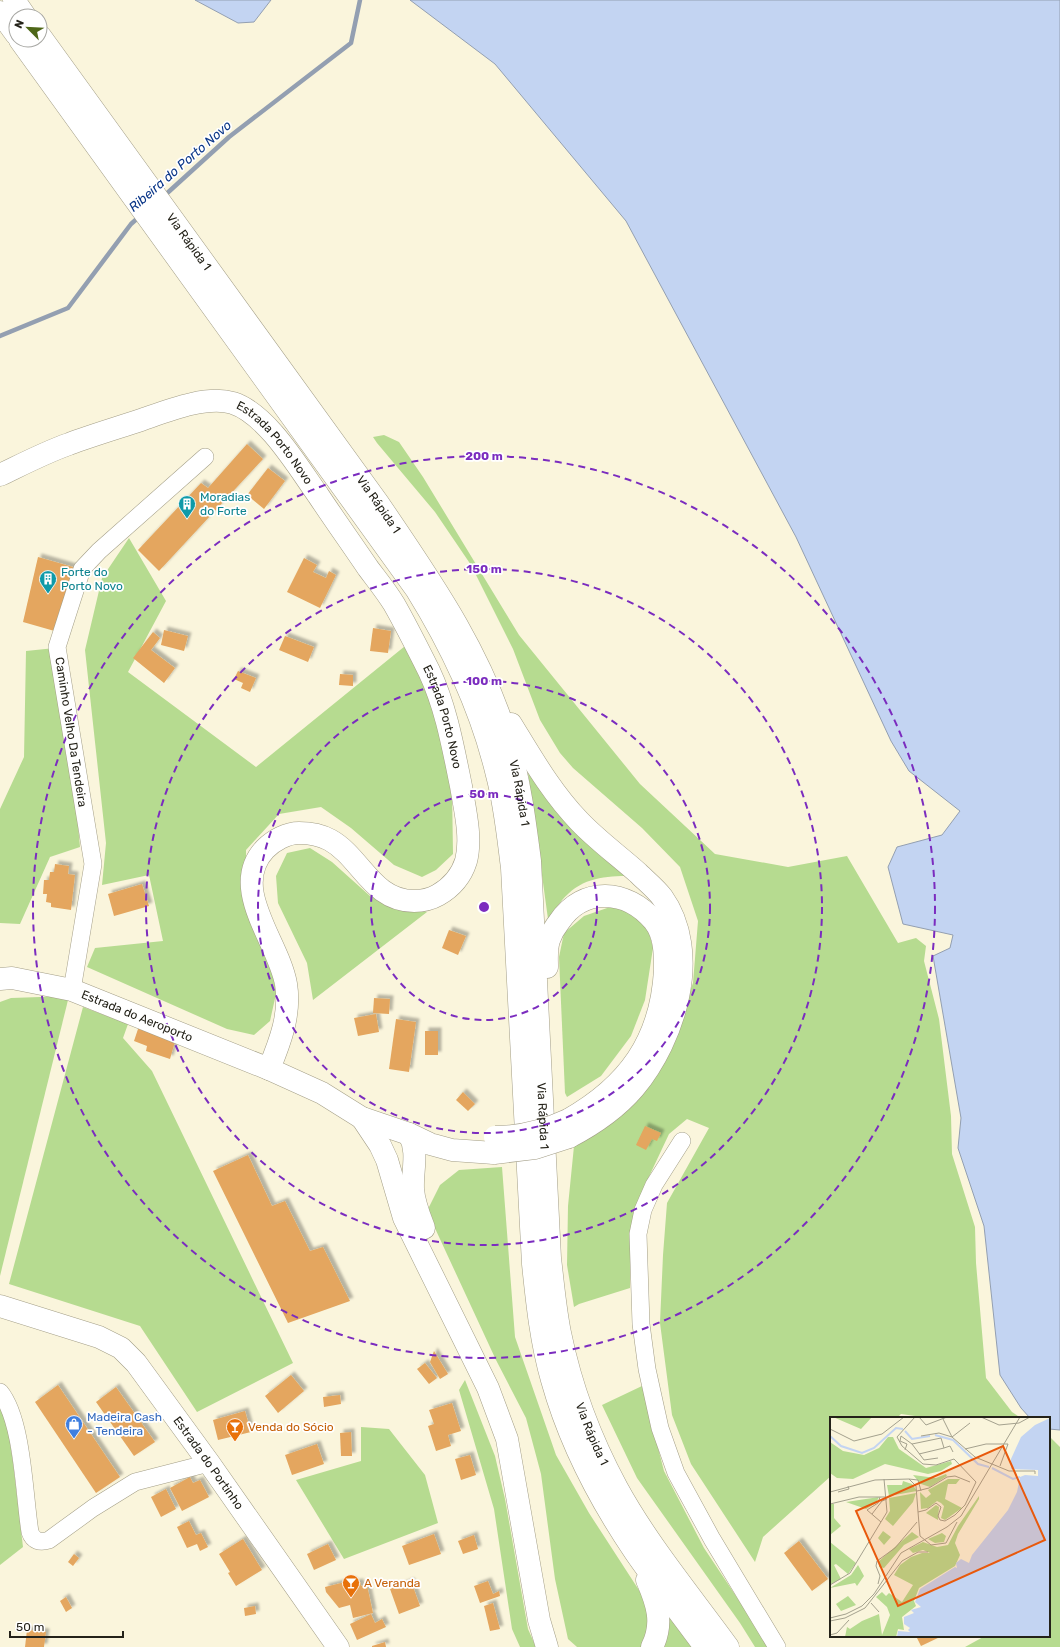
<svg xmlns="http://www.w3.org/2000/svg" width="1060" height="1647" viewBox="0 0 1060 1647" font-family="Rubik,sans-serif">
<defs>
<filter id="shadow"><feDropShadow dx="3.5" dy="-3.5" stdDeviation="1" flood-color="#0004"/></filter>
</defs>
<rect width="100%" height="100%" fill="#faf5dc"/>
<!-- green -->
<g fill="#b6db90">
<polygon points="384,435 399,442 423,477 519,635 640,784 715,854 788,867 847,856 898,943 916,938 926,946 924,961 939,1019 951,1116 952,1154 975,1227 976,1263 986,1378 1012,1412 1021,1418 929,1418 901,1414 897,1418 831,1418 831,1476 763,1537 755,1562 691,1464 672,1415 660,1323 663,1255 667,1203 709,1128 687,1119 669,1134 646,1183 631,1227 630,1288 579,1304 574,1307 567,1265 568,1206 574,1146 672,1039 693,983 698,921 680,867 642,828 573,768 560,753 540,720 513,649 471,565 435,512 377,443 373,437"/>
<polygon points="129,538 166,601 128,672 256,767 410,642 426,679 452,790 453,854 436,870 422,877 394,865 351,828 321,807 279,814 246,850 246,903 272,960 276,994 270,1021 254,1035 227,1029 87,967 95,948 163,941 149,875 102,885 106,843 85,650 102,578"/>
<polygon points="55,648 71,746 80,847 50,857 20,924 0,923 0,809 24,757 26,651"/>
<path d="M527 766 635 876C610 876 587 876 568 894 560 901 554 911 548 919Z"/>
<polygon points="310,848 332,862 370,896 427,912 313,1000 307,963 278,903 276,876 287,853"/>
<polygon points="610,907 635,911 647,924 653,948 645,1000 631,1036 601,1076 567,1097 565,1093 559,957 564,933 584,916"/>
<polygon points="69,996 0,1276 0,1002 11,998"/>
<polygon points="83,1007 128,1024 123,1038 152,1071 293,1363 197,1412 140,1326 9,1284"/>
<polygon points="502,1167 515,1337 556,1455 589,1513 646,1601 652,1623 642,1647 577,1647 568,1639 555,1579 541,1474 526,1418 496,1360 427,1211 440,1185 459,1170"/>
<polygon points="465,1380 495,1456 505,1499 528,1629 536,1647 520,1647 512,1629 494,1509 459,1390"/>
<polygon points="642,1386 664,1471 704,1548 770,1647 755,1647 740,1623 637,1478 602,1405"/>
<polygon points="0,1408 7,1422 13,1462 23,1547 0,1565"/>
<polygon points="361,1427 389,1429 425,1475 438,1523 344,1559 296,1480 361,1461"/>
<polygon points="1049,1436 1060,1447 1060,1647 965,1647 985,1636 1049,1636"/>
<polygon points="670,1615 692,1647 663,1647"/>
</g>
<!-- water -->
<g fill="#c3d4f2" stroke="#939fb1">
<polygon points="195,0 271,0 254,22 238,23"/>
<polygon points="410,0 1060,0 1060,1430 1049,1429 1049,1418 1030,1418 1021,1408 1000,1375 984,1226 958,1148 961,1118 933,956 950,948 953,935 903,924 888,867 897,847 942,835 960,811 909,771 891,741 796,537 626,221 495,64"/>
</g>
<g fill="none" stroke-linecap="round" stroke-linejoin="round">
<!-- stream -->
<g stroke="#939fb1" stroke-width="4.5">
<polyline points="164,196 229,137 351,43 360,0"/>
<polyline points="0,336 68,308 131,224 140,216"/>
</g>
</g>
<!-- building -->
<g fill="#e4a65e" filter="url(#shadow)">
<polygon points="247,444 263,459 159,571 138,550 201,483 208,488"/>
<polygon points="268,468 285,481 264,509 247,495"/>
<polygon points="38,557 73,567 58,632 23,622"/>
<polygon points="304,558 317,565 313,572 326,578 329,571 336,575 320,608 287,592"/>
<polygon points="373,628 391,631 388,653 370,651"/>
<polygon points="164,630 188,636 184,651 161,645"/>
<polygon points="153,632 160,638 151,650 175,668 164,683 133,658"/>
<polygon points="285,636 314,647 308,662 279,650"/>
<polygon points="238,671 256,678 250,692 241,688 243,683 234,679"/>
<polygon points="340,674 353,675 353,686 339,685"/>
<polygon points="55,864 69,866 68,874 75,875 71,910 51,907 51,903 46,902 47,894 43,894 44,880 49,880 50,872 54,872"/>
<polygon points="142,884 149,906 114,916 108,894"/>
<polygon points="449,930 466,936 458,955 442,948"/>
<polygon points="374,998 390,999 389,1014 373,1013"/>
<polygon points="376,1014 379,1032 358,1036 354,1018"/>
<polygon points="396,1019 416,1022 409,1072 389,1069"/>
<polygon points="139,1026 176,1038 170,1059 146,1051 147,1046 134,1041"/>
<rect x="425" y="1031" width="13" height="24"/>
<polygon points="463,1092 475,1104 468,1111 456,1100"/>
<polygon points="645,1126 661,1133 657,1141 652,1139 646,1150 636,1145"/>
<polygon points="248,1155 272,1206 285,1201 310,1251 323,1247 350,1301 288,1323 213,1171"/>
<polygon points="434,1351 448,1374 440,1379 430,1362"/>
<polygon points="425,1363 437,1378 429,1384 417,1369"/>
<polygon points="291,1375 304,1391 278,1413 265,1396"/>
<polygon points="58,1385 120,1477 96,1493 35,1402"/>
<polygon points="116,1387 155,1442 134,1456 96,1402"/>
<polygon points="340,1395 341,1404 324,1407 323,1397"/>
<polygon points="452,1403 461,1431 448,1435 451,1446 436,1451 428,1426 434,1424 429,1410"/>
<polygon points="245,1411 251,1432 218,1440 213,1420"/>
<polygon points="351,1432 352,1456 341,1456 340,1433"/>
<polygon points="317,1444 324,1464 292,1475 285,1455"/>
<polygon points="470,1455 476,1475 461,1480 455,1459"/>
<polygon points="190,1477 193,1483 200,1480 209,1497 182,1511 170,1488"/>
<polygon points="166,1489 176,1509 161,1517 151,1497"/>
<polygon points="189,1521 196,1535 201,1533 208,1547 200,1551 197,1544 187,1548 177,1527"/>
<polygon points="434,1534 441,1554 409,1565 402,1546"/>
<polygon points="474,1535 478,1549 463,1554 458,1541"/>
<polygon points="243,1539 262,1570 236,1586 228,1573 230,1572 219,1554"/>
<polygon points="799,1541 828,1579 812,1591 784,1553"/>
<polygon points="328,1544 336,1560 314,1570 307,1554"/>
<polygon points="74,1554 79,1558 73,1566 68,1562"/>
<polygon points="353,1580 354,1583 360,1582 361,1586 367,1585 373,1613 353,1618 350,1605 339,1608 326,1592 325,1587"/>
<polygon points="411,1581 420,1606 399,1614 390,1589"/>
<polygon points="488,1581 493,1594 499,1591 500,1596 480,1603 474,1586"/>
<polygon points="66,1597 72,1608 66,1612 60,1601"/>
<polygon points="493,1603 500,1629 490,1631 484,1606"/>
<polygon points="255,1606 256,1614 245,1616 244,1608"/>
<polygon points="371,1614 375,1623 382,1619 386,1627 357,1640 350,1624"/>
<polygon points="27,1630 46,1632 44,1647 25,1647"/>
<polygon points="916,1636 942,1636 921,1646"/>
<polygon points="385,1642 386,1647 372,1647 372,1646"/>
</g>
<g fill="none" stroke-linecap="round" stroke-linejoin="round">
<!-- street casing -->
<g stroke="#a39e87" stroke-width="18">
<g id="street">
<polyline points="72,990 93,864 57,647 82,569 99,551 205,457"/>
<polyline points="682,1141 654,1185 643,1210 638,1234 641,1324 647,1369 660,1428 676,1473 712,1539 777,1647"/>
<path d="M0 1392C23 1420 24 1495 30 1532 33 1541 40 1543 49 1540L93 1508 135 1482 209 1463"/>
</g>
</g>
<!-- secondary casing -->
<g stroke="#a39e87" stroke-width="23">
<g id="secondary">
<path id="s1" d="M0 475C23 464 46 452 69 444 93 435 117 428 141 420 167 411 206 395 233 403 267 414 298 467 318 495 334 519 351 543 368 568 377 580 386 591 394 604 406 625 418 649 429 671 446 707 453 747 461 786 465 810 472 838 466 861 461 877 452 887 438 895 431 899 423 901 414 901 372 901 361 857 330 840 321 835 309 833 299 833 287 833 274 840 265 849 228 888 279 942 286 984 291 1014 280 1042 269 1069L72 990 12 978 0 979"/>
<path id="s2" d="M0 1306 99 1337 121 1348 136 1363 209 1463 338 1647"/>
</g>
</g>
<!-- highway casing -->
<g stroke="#a39e87" stroke-width="23">
<g id="highway">
<polyline points="14,0 25,16"/>
<polyline points="0,12 16,34"/>
<path id="s3" d="M40 36 378 503C431 581 482 653 509 745 520 783 525 822 530 861L550 1258C553 1283 555 1308 560 1333 571 1387 591 1440 617 1488 647 1543 691 1596 728 1647"/>
<path d="M20 40 416 589C452 647 481 708 497 775 505 805 508 837 512 868L533 1264C537 1303 541 1342 552 1380 569 1441 599 1499 635 1552 657 1584 682 1615 705 1647"/>
<path d="M511 724C532 758 551 792 579 821 597 840 619 856 638 873 646 881 655 888 662 897 702 953 675 1039 634 1088 616 1109 594 1124 569 1137"/>
<path d="M547 967C547 958 546 949 549 940 551 934 555 927 559 922 583 886 627 889 654 921 665 935 665 953 665 970 661 1041 628 1086 568 1120"/>
<polyline points="269,1069 322,1093 362,1118 409,1134 430,1144 452,1150 494,1153"/>
<polyline points="362,1118 380,1145 387,1160 404,1218 488,1388 507,1439 539,1620 547,1647"/>
<path d="M409 1134C419 1152 412 1170 413 1189 414 1203 419 1215 424 1228"/>
<path d="M647 1580C657 1603 664 1623 652 1647"/>
</g>
</g>
<!-- street -->
<use href="#street" stroke="#fff" stroke-width="17"/>
<!-- secondary -->
<use href="#secondary" stroke="#fff" stroke-width="22"/>
<!-- highway -->
<use href="#highway" stroke="#fff" stroke-width="22"/>
<!-- highway-bridge casing -->
<g stroke="#a39e87" stroke-width="23" stroke-linecap="butt">
<g id="highway-bridge">
<path d="M495 1137C521 1137 544 1131 568 1120"/>
<polyline points="494,1153 535,1148 569,1137"/>
</g>
</g>
<!-- highway-bridge -->
<use href="#highway-bridge" stroke="#fff" stroke-width="22"/>
</g>
<!-- distance rings -->
<g fill="none" stroke="#7b2cbf" stroke-width="2" stroke-dasharray="7 5">
<circle cx="484" cy="907" r="113"/>
<circle cx="484" cy="907" r="226"/>
<circle cx="484" cy="907" r="338"/>
<circle cx="484" cy="907" r="451"/>
</g>
<!-- icons -->
<defs>
<g id="building-pin" transform="scale(0.9)"><path d="M0 17L-7.5 6A9.5 9.5 0 1 1 7.5 6Z" fill="#0f9aa8" stroke="#fff"/><path d="M-4-6H4V6H1V3H-1V6H-4ZM-2.5-4.3h1.7v1.8h-1.7ZM.8-4.3h1.7v1.8H.8ZM-2.5-1h1.7V.8h-1.7ZM.8-1h1.7V.8H.8Z" fill="#fff"/></g>
<g id="shop-pin" transform="scale(0.9)"><path d="M0 17L-7.5 6A9.5 9.5 0 1 1 7.5 6Z" fill="#3f7fe0" stroke="#fff"/><path d="M-5-2.5h2.3a2.7 3.5 0 0 1 5.4 0H5L5.5 6h-11ZM-1.5-2.5h3a1.5 2.3 0 0 0-3 0Z" fill="#fff"/></g>
<g id="bar-pin" transform="scale(0.9)"><path d="M0 17L-7.5 6A9.5 9.5 0 1 1 7.5 6Z" fill="#e8710a" stroke="#fff"/><path d="M-6-5H6L.8 .8V4.5H3.5V6h-7V4.5H-.8V.8Z" fill="#fff"/></g>
</defs>
<g fill-rule="evenodd">
<use href="#building-pin" x="187" y="504"/>
<use href="#building-pin" x="48" y="579"/>
<use href="#shop-pin" x="74" y="1424"/>
<use href="#bar-pin" x="235" y="1427"/>
<use href="#bar-pin" x="351" y="1583"/>
</g>
<g text-anchor="middle" dominant-baseline="central" stroke-width="3.5" stroke-linejoin="round" paint-order="stroke">
<!-- street labels -->
<g font-size="12" fill="#242219" stroke="#fff">
<text stroke="none"><textPath href="#s3" startOffset="254">Via Rápida 1</textPath></text>
<text stroke="none"><textPath href="#s1" startOffset="305">Estrada Porto Novo</textPath></text>
<text stroke="none"><textPath href="#s3" startOffset="578">Via Rápida 1</textPath></text>
<text stroke="none"><textPath href="#s1" startOffset="630">Estrada Porto Novo</textPath></text>
<text transform="translate(71 732) rotate(81)">Caminho Velho Da Tendeira</text>
<text stroke="none"><textPath href="#s3" startOffset="902">Via Rápida 1</textPath></text>
<text transform="translate(137 1016) rotate(22)">Estrada do Aeroporto</text>
<text stroke="none"><textPath href="#s3" startOffset="1226">Via Rápida 1</textPath></text>
<text stroke="none"><textPath href="#s3" startOffset="1550">Via Rápida 1</textPath></text>
<text stroke="none"><textPath href="#s2" startOffset="273">Estrada do Portinho</textPath></text>
</g>
<!-- culture labels -->
<g font-size="12" fill="#0d838f" stroke="#fff" text-anchor="start">
<text x="200" y="497">Moradias<tspan x="200" dy="14">do Forte</tspan></text>
<text x="61" y="572">Forte do<tspan x="61" dy="14">Porto Novo</tspan></text>
</g>
<!-- shop labels -->
<g font-size="12" fill="#366cbe" stroke="#fff" text-anchor="start">
<text x="87" y="1417">Madeira Cash<tspan x="87" dy="14">- Tendeira</tspan></text>
</g>
<!-- food labels -->
<g font-size="12" fill="#c56008" stroke="#fff" text-anchor="start">
<text x="248" y="1427">Venda do Sócio</text>
<text x="364" y="1583">A Veranda</text>
</g>
<!-- water labels -->
<g font-size="13" font-style="italic" fill="#0a3688" stroke="#fff">
<text transform="translate(180 166) rotate(-41)">Ribeira do Porto Novo</text>
</g>
</g>
<!-- overview -->
<g transform="translate(830 1417)">
<rect width="220" height="220" fill="#faf5dc"/>
<path d="M3 0H42L31 12ZM58 20H63L69 32 96 51 121 44 122 47 111 54 98 57 55 47 23 62 7 61 0 56V25L13 34 34 38 49 31ZM116 57 117 59 100 70 91 67 83 58 106 61ZM118 62H130L126 67H118L115 82 132 91 115 103 111 101 114 89 111 86 107 84 98 91 91 92 90 75 96 81 101 77 98 73ZM73 64 82 67 87 74 59 79 57 68H72ZM86 76 83 85 63 109 55 102 60 94 59 81ZM149 79V82L128 117 125 126 130 138 125 149 89 171 84 184 86 189 72 200 74 213 68 212 66 220H15L17 210 20 212 32 204 49 197 52 218 60 198 57 190 46 180 52 175 56 179 59 176 72 185 83 168 64 158 70 148 81 140 92 136H100L93 133 83 136 79 132 93 125 107 130 118 128 128 109ZM49 80 46 86 36 92 16 85ZM0 87H4V101L11 109 0 118ZM106 88 109 90 108 103 96 96ZM53 114 61 120 54 128 48 121ZM82 115 89 120 74 128 54 151 49 150V144ZM112 116 116 119 114 125 105 126 98 122ZM0 125 26 146 18 157 6 147 4 148 11 162 1 167ZM28 148 34 159 27 169 25 166 0 171 21 158ZM18 179 26 188 11 194 6 187Z" fill="#b6db90"/>
<path d="M220 1V220H67L68 214 80 215 78 213 80 211 74 207V200L84 196 81 193 91 190 85 185 90 172 125 150 127 151 126 146 131 142 139 146 142 138 178 93 187 75 190 60 195 58 208 59V53L181 52V42L191 20 205 8Z" fill="#c3d4f2"/>
<path fill="none" stroke="#c3d4f2" stroke-width="2" d="M75 14 82 22 100 19M105 18 123 23 148 47 159 50M0 19 11 29 32 36 44 31 66 11 73 12M162 51 183 62 190 60"/>
<path fill="none" stroke="#a4a18e" stroke-width="1" d="M89 0 96 8 117 0M151 0 169 8 189 6 200 0M113 2 122 20 145 40 179 54H205V57M0 12 24 24 52 17 74 0M91 19 109 16 122 20 140 6M82 27 94 43 108 41M135 32 156 27H178L170 49M75 33 77 27 70 24 71 19 82 27 111 21 114 31 120 29 123 35M89 37 114 31M79 62 88 63 91 74M87 74 99 71 117 60 125 59 140 65M0 75 45 63 79 62 86 69 88 95 96 93 106 86 111 90 108 99 110 103 115 104 125 98 135 88 146 65 124 42 106 48 93 47 72 29 67 20 85 0M8 75 19 72 18 69M50 80 48 86 37 93 51 105M0 87 29 80H56M88 95 90 119 101 128 116 126 127 105M42 97 52 84 57 82M48 167 50 159 46 149 47 144 65 131 87 105M0 168 20 156 57 95 54 62M41 186 49 195M0 201 16 197 32 189 44 177 71 136 117 110 131 99 190 0M0 204 15 201 35 191 72 144 88 135H98M0 218 7 216 19 203"/>
<path fill="#e8590c" fill-opacity="0.15" stroke="#e8590c" stroke-width="2" d="M173 29 215 123 68 189 26 94Z"/>
<rect width="220" height="220" fill="none" stroke="#242219" stroke-width="2"/>
</g>
<circle cx="484" cy="907" r="6" fill="#7b2cbf" stroke="#fff" stroke-width="2"/>
<g font-size="12" text-anchor="middle" font-weight="bold" fill="#7b2cbf" stroke="#fff" stroke-width="3.5" stroke-linejoin="round" paint-order="stroke">
<text x="484" y="460">200 m</text>
<text x="484" y="573">150 m</text>
<text x="484" y="685">100 m</text>
<text x="484" y="798">50 m</text>
</g>
<!-- north arrow -->
<g transform="translate(28 28) rotate(294)"><circle r="19" fill="#ffffff" stroke="#a7a7a3"/>
<path d="M0-3L7 15L0 10L-7 15Z" fill="#4e6717"/>
<text y="-6" font-size="11" font-weight="bold" text-anchor="middle" fill="#242219">N</text>
</g>
<!-- scale -->
<path d="M10 1631v6h113v-6" fill="none" stroke="#242219" stroke-width="2"/>
<text x="16" y="1631" font-size="12" fill="#242219" stroke="#ffffff" stroke-width="3" paint-order="stroke">50 m</text>
</svg>
